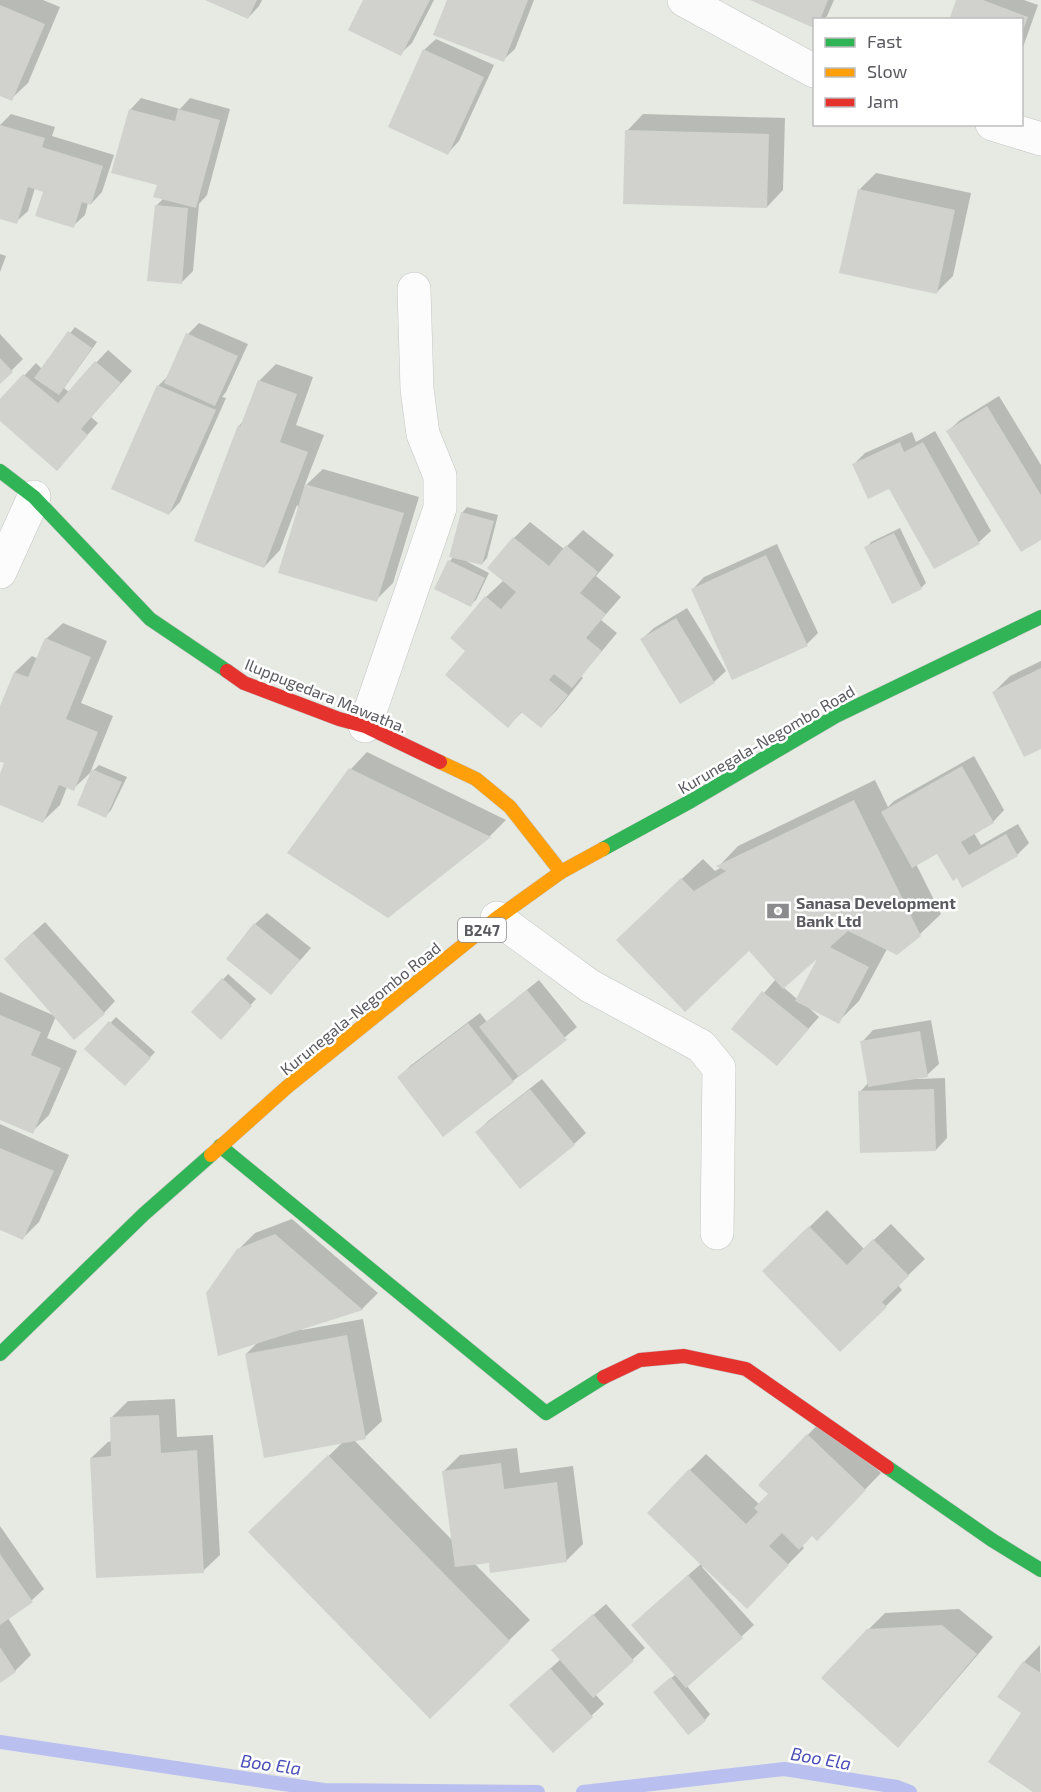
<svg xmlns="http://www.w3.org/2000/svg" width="1041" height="1792" viewBox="0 0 1041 1792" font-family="'Exo 2',sans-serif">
<rect width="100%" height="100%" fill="#e7e9e3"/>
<!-- shadow -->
<g fill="#0003" fill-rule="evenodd">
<polygon points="0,0 43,0 60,7 28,83 11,99 0,95"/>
<polygon points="208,0 262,0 259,6 248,18"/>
<polygon points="365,0 434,0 412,43 400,54"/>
<polygon points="448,0 534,0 515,49 503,60"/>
<polygon points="754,0 834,0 827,16 823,20 814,20 814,27"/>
<polygon points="958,0 1024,0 1038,5 1022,50 1022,20"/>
<polygon points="436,39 494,65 459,141 448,153 424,50"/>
<polygon points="141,98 180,109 190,98 230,109 207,195 199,204 193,271 181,283 156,206 164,198 130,110"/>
<polygon points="11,114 55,127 52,136 114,155 102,192 91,204 88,203 85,215 73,226 45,191 35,188 28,211 16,222 0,218 0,125"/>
<polygon points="643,114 785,118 783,190 767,207 627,131"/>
<polygon points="876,173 971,193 953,276 936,293 860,189"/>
<polygon points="0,254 6,256 0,272"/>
<polygon points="199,323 248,344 226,392 222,397 226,398 180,502 169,514 113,489 159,385 169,375 188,334"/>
<polygon points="75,327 97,342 64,388 69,392 108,350 132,371 91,417 98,423 68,457 0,419 0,402 36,363 42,369"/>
<polygon points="0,334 23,359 0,382"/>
<polygon points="276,364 313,377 296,425 324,435 304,487 323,469 419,497 393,583 376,600 297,505 280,550 264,567 239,426 244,420 260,380"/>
<polygon points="999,396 1041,465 1041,538 948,431 960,420"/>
<polygon points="935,431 991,531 979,542 935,567 890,488 854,464 865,453 912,432 916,442"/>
<polygon points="467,507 498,515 487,558 482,564 466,561 489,573 476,600 470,605 450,561 454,556 462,513"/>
<polygon points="530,522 564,549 583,530 614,555 596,576 621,597 601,620 617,633 581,676 583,678 557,710 541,726 523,711 508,726 467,651 486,597 504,580 514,538"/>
<polygon points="900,528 926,583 921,588 866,548 871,542"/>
<polygon points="777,544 818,633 807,644 693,589 704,577"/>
<polygon points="687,608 726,671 714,682 642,639 654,628"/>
<polygon points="63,623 107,641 81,703 113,716 90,773 73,789 67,787 60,805 43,821 0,803 0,778 6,763 0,760 0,710 15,672 32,656 38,659 46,639"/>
<polygon points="1041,661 1041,747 994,692 1010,676"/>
<polygon points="367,752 506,820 490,836 388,916 351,769"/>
<path d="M974 756 1004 810 993 822 974 833 981 845 1018 824 1029 843 1017 855 963 886 958 876 937 852 916 864 941 914 920 934 887 949 859 1001 838 1022 809 1008 819 1017 777 1064 733 1029 776 979 749 949 639 919 703 859 715 871 722 867 719 866 738 846 875 780 888 807 894 801ZM821 953 797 999 783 987Z"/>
<polygon points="99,765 127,777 111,810 106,816 94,770"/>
<polygon points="267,913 311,948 271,993 255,924"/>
<polygon points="45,922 115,1001 104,1013 56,1016 47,1038 77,1051 49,1115 32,1132 0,1118 0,992 55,1016 17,947"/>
<polygon points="228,974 256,999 221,1038 193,1012"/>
<polygon points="539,980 577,1027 513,1081 399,1077 410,1066 480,1013 487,1022"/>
<polygon points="116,1017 155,1052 125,1084 86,1049"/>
<polygon points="931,1020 939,1064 927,1075 917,1077 917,1079 945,1078 947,1138 936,1150 860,1092 869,1082 862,1042 873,1030"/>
<polygon points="542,1079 586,1133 574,1144 477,1132 488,1121"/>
<polygon points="0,1124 69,1155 39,1222 23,1238 0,1228"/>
<polygon points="827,1210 864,1249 891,1224 925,1259 898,1285 902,1290 886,1306 764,1271"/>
<polygon points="292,1219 378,1293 362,1309 301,1328 302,1330 363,1319 382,1421 365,1437 354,1440 453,1541 443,1472 460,1455 517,1448 520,1473 573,1466 583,1544 567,1560 490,1561 474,1563 530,1620 430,1717 271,1512 343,1442 246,1354 258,1342 238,1250 255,1233"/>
<polygon points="175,1399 177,1437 213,1435 220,1555 203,1571 91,1458 108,1442 112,1441 111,1418 128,1401"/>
<polygon points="824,1418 881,1473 817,1539 812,1534 801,1545 804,1548 763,1590 704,1565 702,1567 754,1625 687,1686 710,1714 705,1720 661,1687 676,1674 644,1614 702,1563 690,1470 706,1454 760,1505 770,1494 760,1485"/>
<polygon points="0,1526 44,1589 32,1600 8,1618 31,1655 15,1671 0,1681"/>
<polygon points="606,1604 645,1648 595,1694 604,1704 553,1751 522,1694 561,1659 565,1639"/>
<polygon points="959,1609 993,1637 914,1729 898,1746 868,1630 885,1613"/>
<polygon points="1040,1645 1041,1792 1036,1792 1023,1713 1024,1662"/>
</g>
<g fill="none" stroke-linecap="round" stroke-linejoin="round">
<!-- stream -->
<g stroke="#b9c0f0" stroke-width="14">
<polyline points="0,1742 324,1790 538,1792"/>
<polyline points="583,1792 784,1769 897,1787 910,1792"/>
</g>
</g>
<!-- building -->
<g fill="#d1d2ce">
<polygon points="205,0 257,0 248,19"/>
<polygon points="363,0 430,0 401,56 348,30"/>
<polygon points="447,0 528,0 504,62 433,35"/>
<polygon points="750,0 828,0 820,20 814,20 814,28"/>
<polygon points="956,0 983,0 1028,17 1022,33 1022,20 949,20"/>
<polygon points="0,5 45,24 12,101 0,96"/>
<polygon points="423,49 484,77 448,155 388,127"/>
<polygon points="129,109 175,121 178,109 220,120 196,208 153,197 157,185 111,173"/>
<polygon points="0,125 45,138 42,147 103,166 91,205 82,202 74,228 35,216 43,192 28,187 17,224 0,219"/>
<polygon points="625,130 769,134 767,208 623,204"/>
<polygon points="858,189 955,210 937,294 839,273"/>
<polygon points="155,205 188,208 182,284 147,281"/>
<polygon points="68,331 92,348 59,395 34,378"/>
<polygon points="186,333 238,356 215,406 164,383"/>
<polygon points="0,358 13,372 0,384"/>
<polygon points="95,361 121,383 81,429 88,435 57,471 0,421 0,399 23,374 58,403"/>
<polygon points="258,380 297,394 280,442 308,452 264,568 194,541 238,425 240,427"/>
<polygon points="157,385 216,410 169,515 111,489"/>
<polygon points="987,406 1041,495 1041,540 1021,552 946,431"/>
<polygon points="900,442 904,452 923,442 980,544 934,569 889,489 868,499 852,464"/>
<polygon points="305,484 404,513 377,602 278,573"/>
<polygon points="461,512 494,521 482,565 449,557"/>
<polygon points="894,533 922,589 892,604 864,547"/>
<polygon points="513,537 549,566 566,545 598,572 580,593 606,614 586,638 602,651 572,688 554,674 549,680 568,695 541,728 521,712 508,728 445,675 465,651 450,638 485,596 501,609 516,592 487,568"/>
<polygon points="766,555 808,646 732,680 691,589"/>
<polygon points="448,560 485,578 471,607 434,589"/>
<polygon points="676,618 715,683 680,704 640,639"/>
<polygon points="45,638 91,657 66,719 98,732 74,791 59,785 43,823 0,805 0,774 4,763 0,762 0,706 14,672 28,677"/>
<polygon points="1041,668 1041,749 1024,757 992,692"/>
<polygon points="962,766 994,823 961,842 969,855 1006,834 1018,856 962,888 957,878 953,881 937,854 912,868 881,812"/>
<polygon points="349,768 491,837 388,918 287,853"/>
<polygon points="92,769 122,782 106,818 77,805"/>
<polygon points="854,800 921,936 897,955 848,931 830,947 869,967 839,1024 795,1001 817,959 783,989 749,951 685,1012 616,940 681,878 694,891 726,871 716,866"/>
<polygon points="254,923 300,960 271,995 226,959"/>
<polygon points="33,933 105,1014 74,1040 4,959"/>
<polygon points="222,978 252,1006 221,1040 191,1012"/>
<polygon points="527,990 567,1040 519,1077 479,1027"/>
<polygon points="762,991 809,1029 777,1066 731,1029"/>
<polygon points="0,1015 41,1032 31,1055 61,1068 33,1134 0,1120"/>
<polygon points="109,1021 151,1058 125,1086 84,1049"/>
<polygon points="468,1023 514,1082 443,1137 397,1077"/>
<polygon points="920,1031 928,1077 868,1087 860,1041"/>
<polygon points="530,1089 575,1145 520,1189 475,1132"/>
<polygon points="934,1089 936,1151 860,1153 858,1091"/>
<polygon points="0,1148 54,1171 23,1240 0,1230"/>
<polygon points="809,1226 847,1265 873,1239 909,1276 882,1302 887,1307 840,1352 762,1271"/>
<polygon points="275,1234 363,1310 218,1356 206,1293 237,1249"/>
<polygon points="347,1335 366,1439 264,1458 245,1354"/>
<polygon points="159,1415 161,1453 197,1450 204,1573 96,1578 90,1458 111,1456 110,1417"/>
<polygon points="807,1434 866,1490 817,1541 812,1536 799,1550 782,1533 769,1546 789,1565 747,1609 647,1513 689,1469 746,1524 758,1512 754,1508 768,1494 758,1485"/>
<polygon points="328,1455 510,1641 430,1719 248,1532"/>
<polygon points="501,1463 504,1489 557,1482 567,1562 490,1573 489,1563 455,1567 442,1471"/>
<polygon points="0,1554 33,1602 0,1625"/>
<polygon points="688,1575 743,1638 686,1688 631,1625"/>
<polygon points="593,1614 634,1661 593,1698 551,1650"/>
<polygon points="942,1625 977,1654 898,1748 821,1678 867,1629"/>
<polygon points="0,1647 16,1672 0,1683"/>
<polygon points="1023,1661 1041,1673 1041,1792 1033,1792 988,1762 1021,1713 997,1697"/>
<polygon points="550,1668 593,1717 553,1753 509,1705"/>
<polygon points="671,1677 706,1721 688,1735 653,1692"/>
</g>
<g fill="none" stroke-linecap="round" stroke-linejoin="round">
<!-- street casing -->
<g stroke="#c5c6c5" stroke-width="34">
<g id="street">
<polyline points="684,0 814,71"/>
<polyline points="992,124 1041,139"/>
<polyline points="0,572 34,497"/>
<polyline points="365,726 440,508 440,476 423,434 417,389 414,289"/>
<polyline points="497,918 590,986 701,1046 719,1068 717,1233"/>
</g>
</g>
<!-- fast casing -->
<g stroke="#c6c6c6" stroke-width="15">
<g id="fast">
<polyline points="0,471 34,497 150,619 227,671"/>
<polyline points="603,849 691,801 836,716 1041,617"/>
<polyline points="220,1146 546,1413 604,1377"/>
<polyline points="0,1354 144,1214 211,1155"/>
<polyline points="887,1467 992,1540 1041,1570"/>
</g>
</g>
<!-- slow casing -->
<g stroke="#c6c6c6" stroke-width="15">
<g id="slow">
<polyline points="440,762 476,779 510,807 561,872"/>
<polyline points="211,1155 287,1087 497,918 561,872 603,849"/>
</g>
</g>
<!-- jam casing -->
<g stroke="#c6c6c6" stroke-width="15">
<g id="jam">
<polyline points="227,671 244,683 339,719 365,726 440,762"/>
<polyline points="604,1377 640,1360 684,1356 746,1369 887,1467"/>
</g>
</g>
<!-- street -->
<use href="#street" stroke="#fbfcfb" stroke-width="33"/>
<!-- fast -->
<use href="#fast" stroke="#30b455" stroke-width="14"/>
<!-- slow -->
<use href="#slow" stroke="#ff9f0a" stroke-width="14"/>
<!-- jam -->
<use href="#jam" stroke="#e5322d" stroke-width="14"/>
</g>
<!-- icons -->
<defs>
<g id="bank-bare" transform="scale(1.8)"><path d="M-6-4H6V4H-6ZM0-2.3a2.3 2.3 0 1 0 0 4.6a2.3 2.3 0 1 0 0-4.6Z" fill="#8b8b8e" stroke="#fff" stroke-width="2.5" paint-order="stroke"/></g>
</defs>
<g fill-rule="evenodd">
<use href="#bank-bare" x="778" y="911"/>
</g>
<g text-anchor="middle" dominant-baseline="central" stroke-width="5" stroke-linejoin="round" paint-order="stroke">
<!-- shield labels -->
<rect fill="#fff" stroke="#8b8b90" stroke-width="1.5" x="458" y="918" width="48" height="24" rx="4.5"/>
<g font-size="15" font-weight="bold" fill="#595960">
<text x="482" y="930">B247</text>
</g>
<!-- street labels -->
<g font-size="16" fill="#595960" stroke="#fff">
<text transform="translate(326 695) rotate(22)">Iluppugedara Mawatha.</text>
<text transform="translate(766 739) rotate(-30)">Kurunegala-Negombo Road</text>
<text transform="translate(360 1008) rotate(-39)">Kurunegala-Negombo Road</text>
</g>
<!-- poi labels -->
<g font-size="16" font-weight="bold" fill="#595960" stroke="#fff" text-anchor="start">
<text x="796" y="902">Sanasa Development<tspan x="796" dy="18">Bank Ltd</tspan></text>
</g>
<!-- water labels -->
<g font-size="18" font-style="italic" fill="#4b4fb6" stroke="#fff">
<text transform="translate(821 1758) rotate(10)">Boo Ela</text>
<text transform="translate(271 1764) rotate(8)">Boo Ela</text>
</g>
</g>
<!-- legend -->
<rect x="813" y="18" width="210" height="108" fill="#ffffff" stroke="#bdbdbf" stroke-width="1.5"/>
<rect x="825" y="38" width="30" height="9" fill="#30b455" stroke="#bdbdbf" stroke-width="1.5"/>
<text x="867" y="48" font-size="18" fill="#595960">Fast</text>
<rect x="825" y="68" width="30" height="9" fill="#ff9f0a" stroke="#bdbdbf" stroke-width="1.5"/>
<text x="867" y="78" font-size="18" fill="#595960">Slow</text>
<rect x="825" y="98" width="30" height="9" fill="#e5322d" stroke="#bdbdbf" stroke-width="1.5"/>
<text x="867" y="108" font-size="18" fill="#595960">Jam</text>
</svg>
